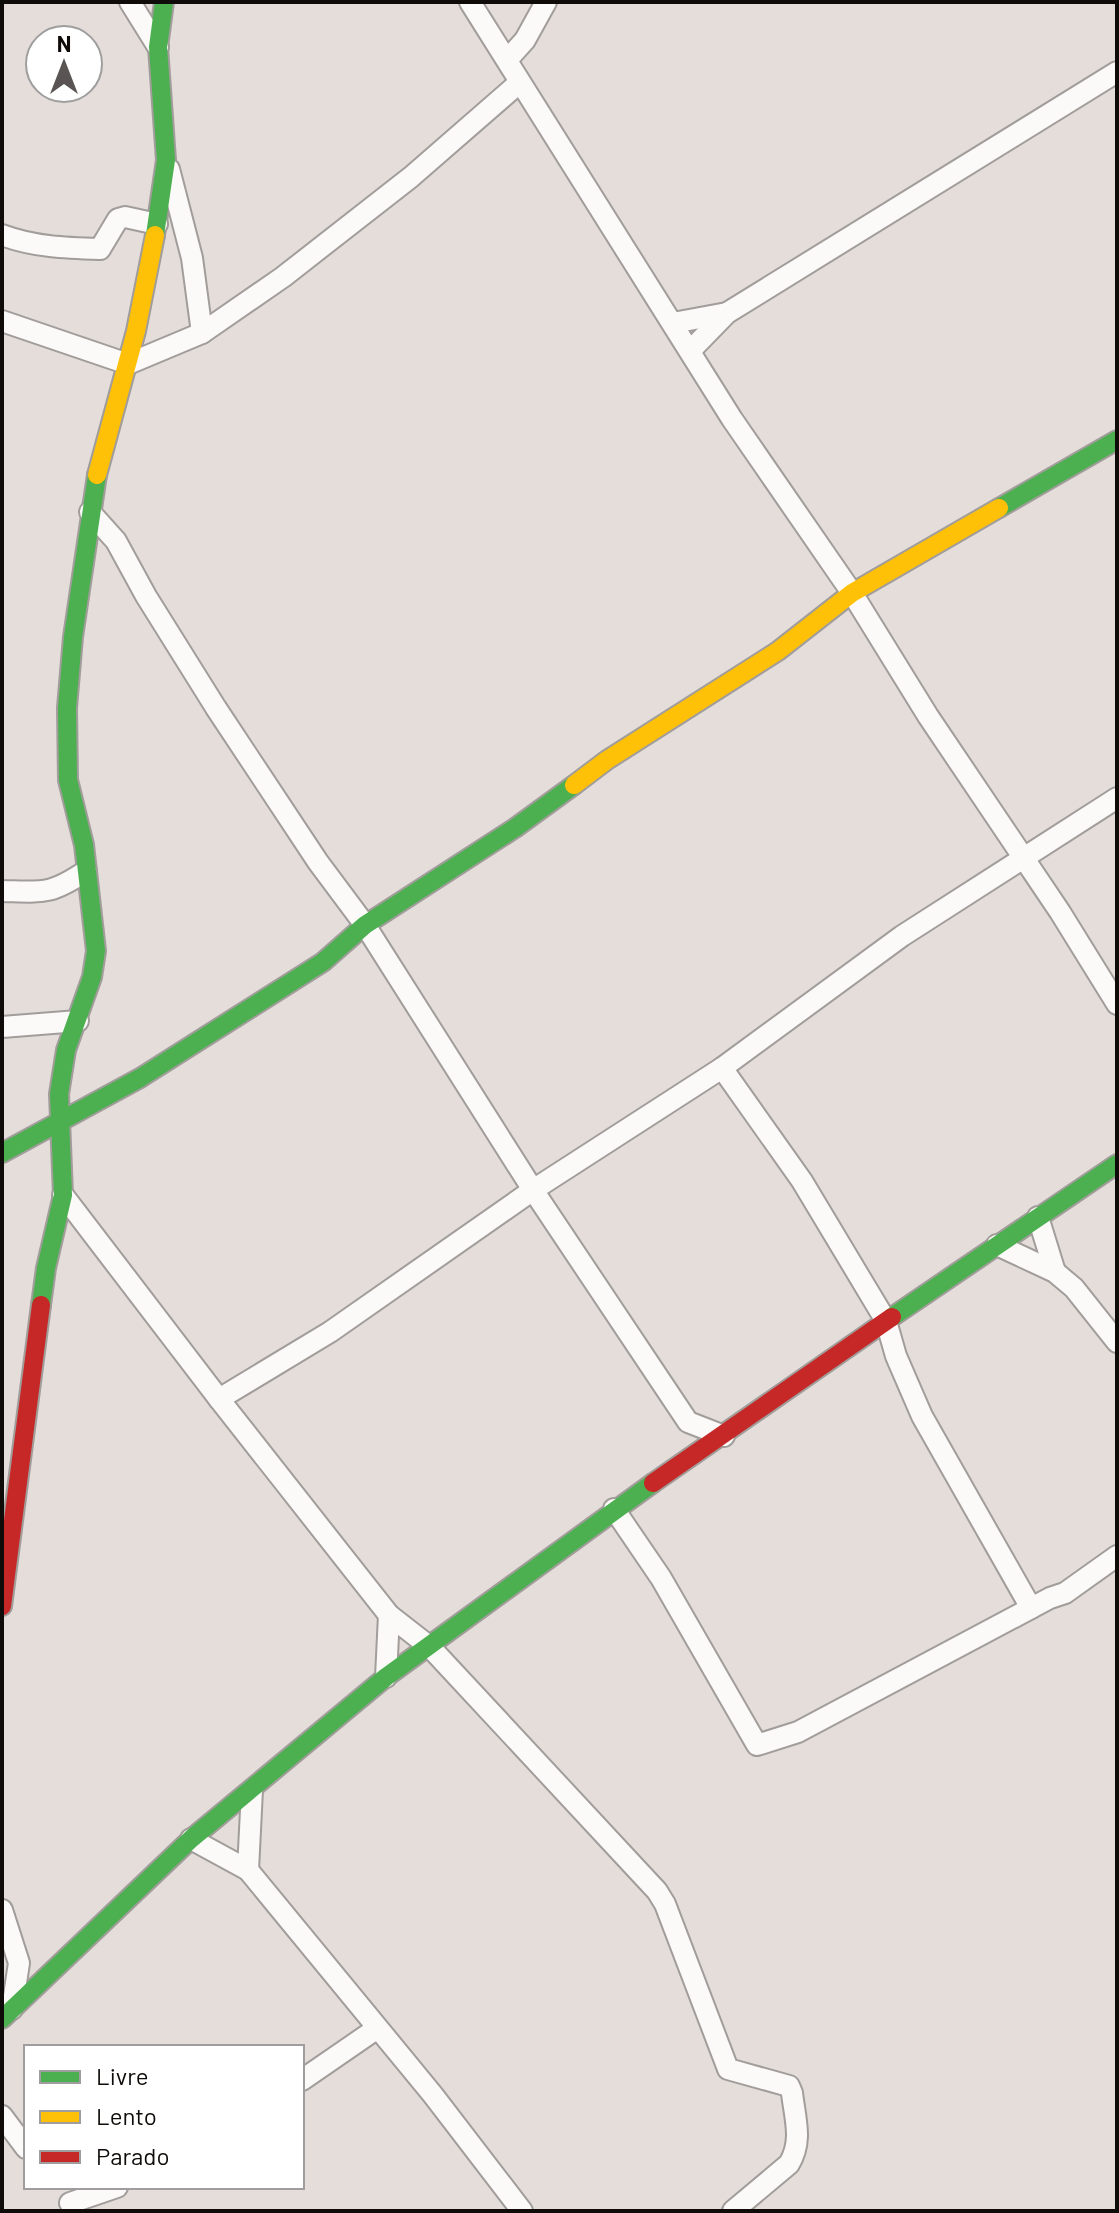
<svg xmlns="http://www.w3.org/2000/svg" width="1119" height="2213" viewBox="0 0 1119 2213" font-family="Barlow,sans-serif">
<rect width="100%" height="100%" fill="#e4ddda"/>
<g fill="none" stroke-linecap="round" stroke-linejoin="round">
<!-- street casing -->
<g stroke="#a19d9a" stroke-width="24">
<g id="street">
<polyline points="130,2 158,47"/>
<polyline points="470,2 732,419 852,593 928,716 1060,912 1117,1004"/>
<polyline points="507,60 525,40 546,2"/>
<polyline points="169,169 192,258 202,333"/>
<path d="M2 235C34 247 66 248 100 249L118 219 125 217 157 224"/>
<polyline points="2,321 128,364 202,333 283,277 411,177 519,83"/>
<polyline points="673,323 727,313"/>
<polyline points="690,351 727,313 1117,72"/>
<polyline points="90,512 116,541 146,596 216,708 318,862 365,925 533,1190 688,1422 724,1436"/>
<path d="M2 891C44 892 50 895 86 871"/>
<polyline points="2,1027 78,1021"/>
<polyline points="722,1068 802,1181 886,1321 896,1356 922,1416 1031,1608"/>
<path d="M63 1195 219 1399 389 1615 430 1647 657 1891 665 1904 728 2069 789 2086 792 2093C795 2119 803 2141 789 2164L733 2211"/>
<polyline points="1038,1217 1055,1272"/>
<polyline points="997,1245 1055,1272 1074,1288 1117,1342"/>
<polyline points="219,1399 330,1332 533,1190 722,1068 902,936 1117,798"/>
<polyline points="614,1509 661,1578 757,1745 798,1732 1050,1598 1065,1593 1117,1556"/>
<polyline points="386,1677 389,1615"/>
<polyline points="191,1839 248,1870 433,2095 522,2211"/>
<polyline points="248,1870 252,1790"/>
<polyline points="2,1910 19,1963 12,2009"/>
<polyline points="302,2080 376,2029"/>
<polyline points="2,2116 26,2148"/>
<polyline points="70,2203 117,2187"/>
</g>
</g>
<!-- fast casing -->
<g stroke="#a19d9a" stroke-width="22">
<g id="fast">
<polyline points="155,235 166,160 158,47 164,2"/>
<polyline points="999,508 1117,440"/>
<polyline points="2,1153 140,1078 323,962 365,925 515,828 574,785"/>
<polyline points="41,1305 46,1268 63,1195 59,1094 66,1050 92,977 96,951 84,845 68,780 67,708 73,637 97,475"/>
<polyline points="892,1317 1117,1164"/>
<polyline points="2,2019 191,1839 386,1677 653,1483"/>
</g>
</g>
<!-- slow casing -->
<g stroke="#a19d9a" stroke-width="22">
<g id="slow">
<polyline points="97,475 136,331 155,235"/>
<polyline points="574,785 607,760 778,651 852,593 999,508"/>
</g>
</g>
<!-- jam casing -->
<g stroke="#a19d9a" stroke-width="22">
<g id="jam">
<polyline points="653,1483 892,1317"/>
<polyline points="2,1606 41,1305"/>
</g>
</g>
<!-- street -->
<use href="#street" stroke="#fbfaf9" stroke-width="20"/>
<!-- fast -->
<use href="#fast" stroke="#4caf50" stroke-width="18"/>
<!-- slow -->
<use href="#slow" stroke="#ffc107" stroke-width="18"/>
<!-- jam -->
<use href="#jam" stroke="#c62828" stroke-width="18"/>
</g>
<!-- border -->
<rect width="1119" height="2213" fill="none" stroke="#0f0b09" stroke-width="8"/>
<!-- legend -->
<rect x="24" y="2045" width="280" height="144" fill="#ffffff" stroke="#9f9d9d" stroke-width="2"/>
<rect x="40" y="2071" width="40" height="12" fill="#4caf50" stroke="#9f9d9d" stroke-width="2"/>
<text x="96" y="2085" font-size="24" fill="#0f0b09">Livre</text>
<rect x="40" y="2111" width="40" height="12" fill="#ffc107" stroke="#9f9d9d" stroke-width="2"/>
<text x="96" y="2125" font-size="24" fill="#0f0b09">Lento</text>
<rect x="40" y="2151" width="40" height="12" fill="#c62828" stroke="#9f9d9d" stroke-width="2"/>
<text x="96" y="2165" font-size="24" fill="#0f0b09">Parado</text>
<!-- north arrow -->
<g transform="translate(64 64)"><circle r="38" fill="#ffffff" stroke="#9f9d9d" stroke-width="2"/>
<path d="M0-6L14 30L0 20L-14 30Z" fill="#5a5452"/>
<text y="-12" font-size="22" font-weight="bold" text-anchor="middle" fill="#0f0b09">N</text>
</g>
</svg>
